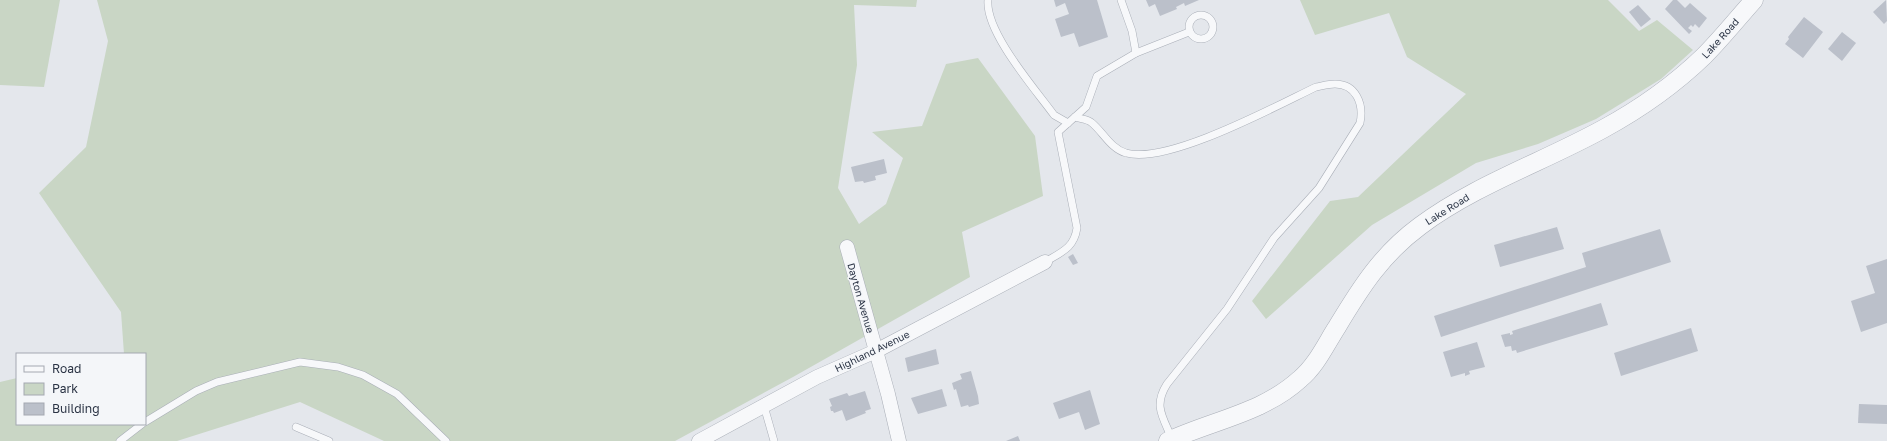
<svg xmlns="http://www.w3.org/2000/svg" width="1887" height="441" viewBox="0 0 1887 441" font-family="'Golos Text',sans-serif">
<rect width="100%" height="100%" fill="#e4e7ec"/>
<!-- green -->
<g fill="#c9d6c5">
<polygon points="0,0 60,0 44,87 0,85"/>
<polygon points="97,0 917,0 916,7 854,5 857,65 838,188 859,224 886,204 903,158 872,132 922,126 946,64 978,58 1035,136 1043,196 962,232 970,277 793,377 675,441 384,441 300,402 177,441 0,441 0,382 17,378 17,424 145,424 145,354 124,354 121,312 39,193 86,147 108,41"/>
<polygon points="1300,0 1608,0 1639,31 1657,20 1693,50 1661,79 1596,119 1538,144 1476,163 1372,225 1266,319 1252,301 1330,201 1358,197 1466,94 1407,57 1389,13 1315,35"/>
</g>
<!-- building -->
<g fill="#bbc0ca">
<polygon points="1054,0 1097,0 1108,37 1079,47 1074,33 1061,37 1055,19 1069,14 1065,3 1056,7"/>
<polygon points="1146,0 1199,0 1185,6 1184,3 1176,7 1177,9 1160,16 1155,4 1149,7"/>
<polygon points="1673,0 1677,0 1685,8 1690,3 1707,18 1699,28 1695,24 1693,27 1691,25 1688,28 1692,31 1689,34 1665,9"/>
<polygon points="1886,0 1887,21 1884,24 1873,12"/>
<polygon points="1638,5 1651,19 1641,27 1629,12"/>
<polygon points="1804,17 1823,32 1803,58 1785,44 1789,39 1788,37"/>
<polygon points="1842,32 1856,43 1842,61 1828,49"/>
<polygon points="884,159 887,173 875,176 876,180 864,183 863,181 855,182 851,167"/>
<polygon points="1557,227 1564,249 1500,267 1494,245"/>
<polygon points="1660,229 1671,262 1441,337 1434,316 1586,267 1582,253"/>
<polygon points="1073,254 1078,263 1073,265 1068,257"/>
<polygon points="1887,259 1887,323 1861,332 1851,301 1875,293 1866,266"/>
<polygon points="1601,303 1608,325 1517,353 1516,350 1512,351 1511,346 1505,347 1501,335 1510,333 1510,335 1513,334 1512,331"/>
<polygon points="1691,328 1698,351 1621,376 1614,353"/>
<polygon points="1477,342 1485,367 1469,371 1470,374 1465,376 1465,373 1451,377 1443,352"/>
<polygon points="936,349 939,364 908,372 905,358"/>
<polygon points="971,371 978,396 979,404 969,407 968,405 961,407 956,389 954,390 952,383 962,379 960,374"/>
<polygon points="942,389 947,406 918,414 911,398"/>
<polygon points="1090,390 1100,424 1085,430 1079,412 1059,419 1053,403"/>
<polygon points="865,391 871,409 865,411 866,413 846,421 842,410 834,413 833,411 831,411 830,407 832,406 829,399 847,393 849,396"/>
<polygon points="1859,404 1887,405 1887,424 1858,423"/>
<polygon points="1018,436 1020,441 1006,441"/>
</g>
<g fill="none" stroke-linecap="round" stroke-linejoin="round">
<!-- service casing -->
<g stroke="#a9aeb7" stroke-width="8">
<g id="service">
<path d="M988 0C985 32 1035 89 1054 115L1068 123"/>
<circle cx="1201" cy="27" r="12"/>
<polyline points="1136,53 1189,32"/>
<path d="M1075 117C1080 119 1088 119 1092 123 1103 132 1111 149 1126 153 1167 165 1276 106 1316 87 1322 86 1328 84 1335 84 1356 84 1364 104 1360 123L1319 188 1274 238 1227 309 1167 384C1153 406 1163 417 1172 439"/>
<path d="M1045 262C1062 252 1074 248 1077 228L1058 132 1086 107 1097 76 1136 53 1132 31 1121 0"/>
<polyline points="764,406 774,441"/>
<polyline points="145,422 196,391 217,382 300,362 338,367 363,375 397,394 446,441"/>
<polyline points="296,427 329,441"/>
<polyline points="120,441 142,424"/>
</g>
</g>
<!-- minor casing -->
<g stroke="#a9aeb7" stroke-width="15">
<g id="minor">
<polyline points="847,247 888,394 899,441"/>
<polyline points="699,441 817,377 876,351 1045,262"/>
</g>
</g>
<!-- tertiary casing -->
<g stroke="#a9aeb7" stroke-width="19">
<path id="tertiary" d="M1168 441C1213 420 1263 413 1300 379 1316 366 1326 344 1337 327 1361 287 1382 254 1420 226 1475 185 1543 162 1603 129 1638 110 1675 84 1704 56 1721 39 1737 19 1754 0"/>
</g>
<!-- service -->
<use href="#service" stroke="#f7f8fa" stroke-width="7"/>
<!-- minor -->
<use href="#minor" stroke="#f7f8fa" stroke-width="14"/>
<!-- tertiary -->
<use href="#tertiary" stroke="#f7f8fa" stroke-width="18"/>
</g>
<g text-anchor="middle" dominant-baseline="central" stroke-width="3" stroke-linejoin="round" paint-order="stroke">
<!-- street labels -->
<g font-size="10" fill="#2b3445" stroke="#f4f6f9">
<text transform="translate(1720 38) rotate(-48)">Lake Road</text>
<text transform="translate(1447 209) rotate(-32)">Lake Road</text>
<text transform="translate(861 298) rotate(74)">Dayton Avenue</text>
<text transform="translate(872 351) rotate(-26)">Highland Avenue</text>
</g>
</g>
<!-- legend -->
<rect x="16" y="353" width="130" height="72" fill="#f4f6f9" stroke="#a4a8b1"/>
<rect x="24" y="366" width="20" height="6" fill="#f7f8fa" stroke="#a4a8b1"/>
<text x="52" y="373" font-size="12" fill="#2b3445">Road</text>
<rect x="24" y="383" width="20" height="12" fill="#c9d6c5" stroke="#a4a8b1"/>
<text x="52" y="393" font-size="12" fill="#2b3445">Park</text>
<rect x="24" y="403" width="20" height="12" fill="#bbc0ca" stroke="#a4a8b1"/>
<text x="52" y="413" font-size="12" fill="#2b3445">Building</text>
</svg>
